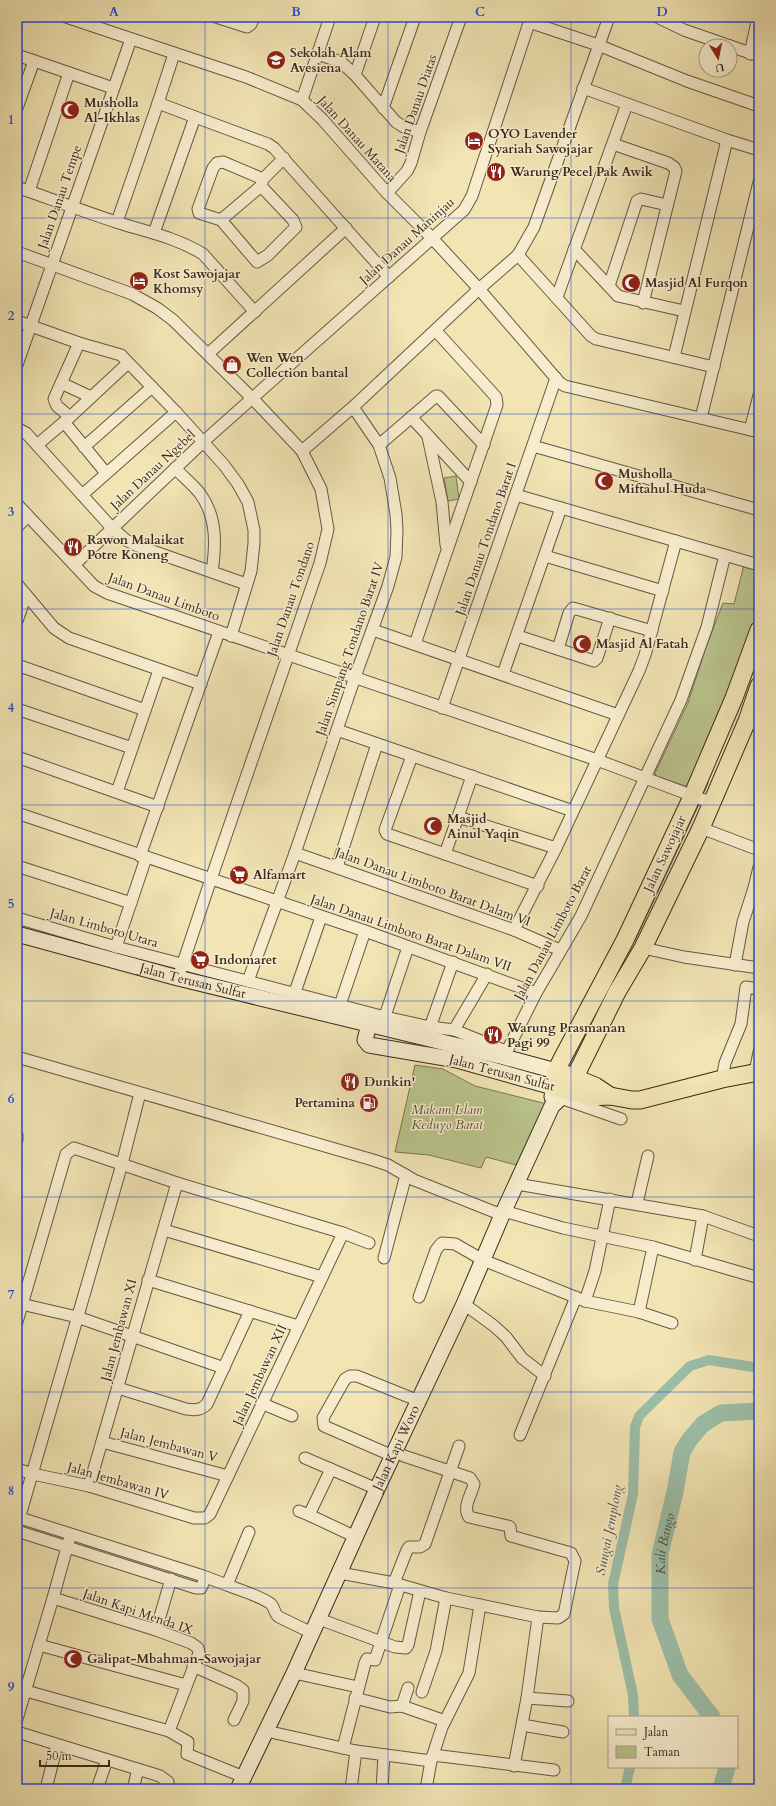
<svg xmlns="http://www.w3.org/2000/svg" width="776" height="1806" viewBox="0 0 776 1806" font-family="Cardo,serif">
<rect width="100%" height="100%" fill="#f2e4b3"/>
<filter id="stains"><feTurbulence type="fractalNoise" baseFrequency=".005" numOctaves="4"/><feColorMatrix values="0 0 0 0 .2 0 0 0 0 .09 0 0 0 0 .02 0 0 0 .5 -.17"/></filter>
<radialGradient id="worn" r=".72"><stop offset=".6" stop-color="#630" stop-opacity="0"/><stop offset="1" stop-color="#630" stop-opacity=".3"/></radialGradient>
<!-- green -->
<g fill="#bac48c" stroke="#787754">
<polygon points="456,476 459,499 448,501 444,478"/>
<polygon points="744,565 759,569 758,621 742,667 691,788 656,776 655,773 688,703 706,647 723,603 734,604"/>
<polygon points="415,1065 443,1069 475,1086 547,1104 520,1166 486,1157 481,1168 429,1155 395,1152"/>
</g>
<g fill="none" stroke-linecap="round" stroke-linejoin="round">
<!-- stream -->
<g stroke="#748371" stroke-width="3">
<polyline points="701,797 707,783"/>
<polyline points="634,940 699,802"/>
</g>
<!-- canal -->
<g stroke="#9cbfa9" stroke-width="10">
<polyline points="634,1717 633,1695 614,1608 613,1584 633,1494 635,1427 639,1416 690,1366 709,1360 759,1368"/>
<polyline points="625,1789 630,1767"/>
</g>
<!-- river -->
<g stroke="#9cbfa9" stroke-width="17">
<path id="s1" d="M712 1717 680 1675 660 1619V1554L675 1492 682 1452 690 1439 703 1424 721 1413 759 1411"/>
<polyline points="721,1789 727,1767"/>
</g>
<!-- street casing -->
<g stroke="#665842" stroke-width="13">
<g id="street">
<polyline points="66,17 246,77 302,100 322,119 387,193 432,238 479,289 560,383 565,386 759,432"/>
<polyline points="216,17 247,27 251,24 254,17"/>
<polyline points="375,17 355,75 396,122 404,127 420,132"/>
<polyline points="657,17 684,30 730,46"/>
<polyline points="529,22 598,45 687,81 759,106"/>
<polyline points="730,46 759,56"/>
<polyline points="318,54 341,62 355,75"/>
<polyline points="750,54 758,17"/>
<polyline points="17,55 113,88"/>
<polyline points="583,88 727,140 759,150"/>
<polyline points="302,100 330,17"/>
<polyline points="17,108 34,61"/>
<polyline points="383,108 415,17"/>
<polyline points="195,117 268,144 274,148 389,277"/>
<polyline points="613,144 668,163 674,167 676,171 643,303"/>
<polyline points="261,186 293,220 296,227 268,255 257,262 221,220 199,213 198,209 213,168 217,163 223,162 263,179"/>
<path d="M17 187C51 199 85 212 119 223 148 232 177 238 203 254L255 312"/>
<polyline points="29,191 69,73"/>
<polyline points="387,193 407,171 411,163 420,132 461,17"/>
<polyline points="221,220 261,186 263,179 284,158"/>
<polyline points="117,222 158,103"/>
<polyline points="154,233 195,117 158,103 174,54"/>
<polyline points="574,249 618,296 684,311"/>
<polyline points="17,252 132,294 157,308 173,320 253,399 302,451 321,489 328,529 320,563 211,879 178,978"/>
<polyline points="518,255 591,336 596,339 714,367"/>
<polyline points="609,286 637,201 641,199 667,205"/>
<polyline points="557,297 627,104"/>
<polyline points="17,321 79,343 121,355 176,412 224,465 238,484 248,502 254,530 254,543 251,571 231,636"/>
<polyline points="208,354 346,228"/>
<polyline points="674,357 727,140"/>
<polyline points="17,365 131,39"/>
<polyline points="61,383 91,397"/>
<polyline points="70,417 57,406 54,399 79,343"/>
<polyline points="411,417 471,482"/>
<polyline points="701,418 759,182"/>
<polyline points="64,422 106,473"/>
<polyline points="17,428 26,433 112,528 126,540 138,546 246,584"/>
<polyline points="750,430 759,395"/>
<polyline points="428,437 442,502 446,545"/>
<polyline points="37,445 70,417 128,363"/>
<polyline points="379,445 436,396 438,396 484,445"/>
<polyline points="533,446 759,510"/>
<polyline points="84,447 152,387"/>
<polyline points="302,451 353,407 479,289 518,255 534,227 609,17"/>
<path d="M175 468C183 477 194 485 201 495 217 518 216 545 212 572"/>
<polyline points="82,495 176,412"/>
<polyline points="516,495 759,565"/>
<polyline points="17,504 94,586 107,593 597,760 712,803"/>
<polyline points="17,527 28,516"/>
<polyline points="545,556 663,591"/>
<polyline points="75,564 203,442 464,210 472,196 531,17"/>
<polyline points="17,584 54,628 69,638 201,684"/>
<polyline points="17,621 26,595"/>
<polyline points="373,630 618,715"/>
<polyline points="518,636 594,661 597,658 610,618"/>
<polyline points="415,644 497,405 496,397 436,331"/>
<polyline points="558,649 569,613 573,608 652,631"/>
<polyline points="17,665 145,710"/>
<polyline points="503,674 561,508"/>
<polyline points="442,708 556,378"/>
<polyline points="17,709 132,748"/>
<polyline points="747,721 759,725"/>
<polyline points="337,730 573,811"/>
<polyline points="412,756 385,830 387,834 538,886"/>
<polyline points="17,757 158,807"/>
<polyline points="117,792 159,670"/>
<polyline points="17,813 365,931 536,993"/>
<polyline points="458,817 472,776"/>
<polyline points="701,828 759,850"/>
<polyline points="295,853 514,930 560,950"/>
<polyline points="445,854 458,817 556,848"/>
<polyline points="140,856 219,632"/>
<polyline points="17,866 131,903"/>
<polyline points="337,867 377,744"/>
<polyline points="754,888 759,867"/>
<polyline points="17,918 116,947 385,1017 430,1027 454,1030 506,1051"/>
<polyline points="514,930 556,848 639,671 645,655 676,541"/>
<polyline points="116,947 146,858"/>
<polyline points="643,948 684,957 759,968"/>
<polyline points="735,965 743,922 754,888 759,888"/>
<polyline points="248,981 295,853 355,677 388,586 396,557 397,530 396,514 390,478 379,445 353,407"/>
<polyline points="295,992 321,917"/>
<polyline points="340,1005 365,931"/>
<polyline points="383,1022 408,947"/>
<polyline points="454,1030 487,974"/>
<polyline points="428,1033 453,962"/>
<polyline points="17,1057 373,1160 388,1165 414,1180 502,1215"/>
<polyline points="504,1057 536,993 581,916 681,700 707,627 725,555"/>
<polyline points="755,1072 759,1052"/>
<polyline points="722,1079 725,1063 741,1024 746,987 759,989"/>
<polyline points="555,1096 621,1119"/>
<polyline points="17,1135 17,1140"/>
<polyline points="517,1184 703,1216 759,1236"/>
<polyline points="637,1203 648,1156"/>
<polyline points="504,1211 563,1228 653,1247 756,1277"/>
<polyline points="164,1230 322,1277"/>
<polyline points="384,1258 406,1175"/>
<polyline points="695,1260 703,1216"/>
<polyline points="148,1280 298,1326"/>
<polyline points="419,1297 436,1250 440,1245 442,1243 455,1244 483,1260 585,1301 639,1312 672,1323"/>
<polyline points="585,1301 595,1271 610,1199"/>
<polyline points="17,1303 77,1317 224,1368"/>
<polyline points="464,1304 494,1326 506,1337 522,1358 545,1376"/>
<polyline points="639,1312 653,1247"/>
<polyline points="17,1322 66,1154 74,1148 177,1183 343,1233 369,1243"/>
<path d="M118 1388 186 1409C195 1410 200 1411 207 1404L250 1311"/>
<polyline points="263,1404 292,1416"/>
<polyline points="520,1435 576,1297"/>
<polyline points="102,1442 228,1476"/>
<polyline points="393,1456 324,1426 323,1418 345,1379 350,1376 357,1376 419,1401"/>
<polyline points="305,1458 377,1489"/>
<path d="M17 1469 33 1474 89 1486 194 1518H205L210 1514C255 1421 298 1327 343 1233"/>
<polyline points="331,1469 309,1515 356,1537"/>
<polyline points="89,1486 177,1183"/>
<polyline points="299,1511 309,1515"/>
<polyline points="17,1517 200,1575 205,1579 201,1588 196,1588 17,1531"/>
<polyline points="17,1526 122,1164 140,1093"/>
<path d="M249 1532 227 1585C239 1590 261 1596 271 1604 275 1608 274 1614 279 1617L312 1633"/>
<path d="M340 1573 394 1583 446 1598 538 1617 558 1618 564 1614 575 1561 571 1553 511 1536 510 1527 508 1526 469 1517C462 1507 472 1494 474 1484L470 1478 404 1456 395 1451"/>
<polyline points="203,1576 227,1585"/>
<polyline points="394,1583 407,1550 409,1547 420,1547 425,1544 459,1446"/>
<polyline points="53,1598 156,1630 191,1643 198,1648 199,1653 169,1731"/>
<polyline points="319,1619 395,1647 406,1648 408,1645 420,1591"/>
<polyline points="156,1630 171,1579"/>
<polyline points="39,1645 186,1685"/>
<polyline points="193,1666 236,1685 243,1690 243,1701 234,1720"/>
<polyline points="294,1673 358,1687"/>
<polyline points="26,1691 169,1731 188,1742 187,1754 244,1777"/>
<polyline points="422,1692 436,1651 446,1598"/>
<polyline points="355,1698 390,1707 402,1706 445,1721"/>
<polyline points="527,1698 568,1701"/>
<polyline points="402,1706 408,1688"/>
<polyline points="17,1719 53,1598 69,1540"/>
<polyline points="522,1725 563,1732"/>
<polyline points="266,1731 356,1751 431,1761"/>
<polyline points="17,1732 160,1776 168,1782 168,1789"/>
<polyline points="343,1748 365,1663 367,1659 375,1660 400,1585"/>
<polyline points="433,1755 554,1770"/>
<polyline points="514,1766 527,1698 538,1617"/>
<polyline points="46,1789 57,1745"/>
<polyline points="97,1789 107,1760"/>
<polyline points="133,1789 138,1769"/>
<polyline points="351,1789 356,1751"/>
<polyline points="382,1789 384,1755"/>
<polyline points="426,1789 431,1761 442,1727 469,1673 480,1605"/>
</g>
</g>
<!-- secondary casing -->
<g stroke="#372a1c" stroke-width="17">
<g id="secondary">
<path id="s2" d="M17 934 178 978 504 1057 556 1071"/>
<polyline points="369,1024 365,1040 369,1045 457,1060 553,1087 552,1097"/>
<path id="s3" d="M238 1789 294 1673 377 1489 464 1304 502 1215 552 1106 568 1091"/>
</g>
</g>
<!-- primary casing -->
<g stroke="#372a1c" stroke-width="19">
<g id="primary">
<polyline points="759,630 734,698 690,801 625,940 562,1059 556,1071 553,1087 590,1097 610,1096 632,1100 640,1100 722,1079 759,1072"/>
<polyline points="565,1074 595,1086 610,1096"/>
<polyline points="568,1091 617,992 643,948 701,828 747,721 759,686"/>
</g>
</g>
<!-- street -->
<use href="#street" stroke="#f7edce" stroke-width="11"/>
<!-- secondary -->
<use href="#secondary" stroke="#f7edce" stroke-width="15"/>
<!-- primary -->
<use href="#primary" stroke="#f2e4b3" stroke-width="17"/>
</g>
<!-- grid -->
<path fill="none" stroke="#1d4ed8" stroke-width="1" stroke-opacity="0.55" d="M205 17V1789M388 17V1789M571 17V1789M17 218H759M17 414H759M17 609H759M17 805H759M17 1001H759M17 1197H759M17 1392H759M17 1588H759"/>
<!-- icons -->
<defs>
<g id="school-disc" transform="scale(1)"><circle r="9.5" fill="#8f2418" stroke="#f7edce"/><path d="M0-5L7-2L0 1L-7-2ZM-4 1L0 2.5L4 1V4Q0 6-4 4Z" fill="#fff"/></g>
<g id="mosque-disc" transform="scale(1)"><circle r="9.5" fill="#8f2418" stroke="#f7edce"/><path d="M3.5-4.9A6 6 0 1 0 3.5 4.9A5 5 0 1 1 3.5-4.9Z" fill="#fff"/></g>
<g id="hotel-disc" transform="scale(1)"><circle r="9.5" fill="#8f2418" stroke="#f7edce"/><path d="M-6-4.5h1.5V1H6V5H4.5V3h-9V5H-6ZM-4 0a1.8 1.8 0 1 1 3.6 0ZM.5 0V-2.5h3Q6-2.5 6 0Z" fill="#fff"/></g>
<g id="restaurant-disc" transform="scale(1)"><circle r="9.5" fill="#8f2418" stroke="#f7edce"/><path d="M-5-6h1v4h1v-4h1v4h1v-4h1v5L-1.5 .5V6h-2V.5L-5-1ZM5-6V6H3V1.5H1.5Q1.5-4 5-6Z" fill="#fff"/></g>
<g id="shop-disc" transform="scale(1)"><circle r="9.5" fill="#8f2418" stroke="#f7edce"/><path d="M-5-2.5h2.3a2.7 3.5 0 0 1 5.4 0H5L5.5 6h-11ZM-1.5-2.5h3a1.5 2.3 0 0 0-3 0Z" fill="#fff"/></g>
<g id="supermarket-disc" transform="scale(1)"><circle r="9.5" fill="#8f2418" stroke="#f7edce"/><path d="M-6-5.5h2.5l.6 2H6L4.5 2H-2.5L-4.4-4H-6ZM-1.5 3.2a1.3 1.3 0 1 0 .1 0ZM3 3.2a1.3 1.3 0 1 0 .1 0Z" fill="#fff"/></g>
<g id="fuel-disc" transform="scale(1)"><circle r="9.5" fill="#8f2418" stroke="#f7edce"/><path d="M-5.5-6h7V0h2V4h1.3V-2.5L3-4.5l.8-.8L6-3V5H2.5V1h-1V6h-7ZM-4.2-4.7v3.2H.2V-4.7Z" fill="#fff"/></g>
</defs>
<g fill-rule="evenodd">
<use href="#school-disc" x="276" y="60"/>
<use href="#mosque-disc" x="70" y="110"/>
<use href="#hotel-disc" x="474" y="141"/>
<use href="#restaurant-disc" x="496" y="172"/>
<use href="#hotel-disc" x="139" y="281"/>
<use href="#mosque-disc" x="631" y="283"/>
<use href="#shop-disc" x="232" y="365"/>
<use href="#mosque-disc" x="604" y="481"/>
<use href="#restaurant-disc" x="73" y="547"/>
<use href="#mosque-disc" x="582" y="644"/>
<use href="#mosque-disc" x="433" y="826"/>
<use href="#supermarket-disc" x="239" y="875"/>
<use href="#supermarket-disc" x="200" y="960"/>
<use href="#restaurant-disc" x="493" y="1035"/>
<use href="#restaurant-disc" x="350" y="1082"/>
<use href="#fuel-disc" x="369" y="1103"/>
<use href="#mosque-disc" x="73" y="1659"/>
</g>
<g text-anchor="middle" dominant-baseline="central" stroke-width="3" stroke-linejoin="round" paint-order="stroke">
<!-- poi labels -->
<g font-size="13" font-weight="bold" fill="#372a1c" stroke="#f7edce" text-anchor="start">
<text x="290" y="53">Sekolah Alam<tspan x="290" dy="15">Avesiena</tspan></text>
<text x="84" y="103">Musholla<tspan x="84" dy="15">Al-Ikhlas</tspan></text>
<text x="488" y="134">OYO Lavender<tspan x="488" dy="15">Syariah Sawojajar</tspan></text>
<text x="510" y="172">Warung Pecel Pak Awik</text>
<text x="153" y="274">Kost Sawojajar<tspan x="153" dy="15">Khomsy</tspan></text>
<text x="645" y="283">Masjid Al Furqon</text>
<text x="246" y="358">Wen Wen<tspan x="246" dy="15">Collection bantal</tspan></text>
<text x="618" y="474">Musholla<tspan x="618" dy="15">Miftahul Huda</tspan></text>
<text x="87" y="540">Rawon Malaikat<tspan x="87" dy="15">Potre Koneng</tspan></text>
<text x="596" y="644">Masjid Al Fatah</text>
<text x="447" y="819">Masjid<tspan x="447" dy="15">Ainul Yaqin</tspan></text>
<text x="253" y="875">Alfamart</text>
<text x="214" y="960">Indomaret</text>
<text x="507" y="1028">Warung Prasmanan<tspan x="507" dy="15">Pagi 99</tspan></text>
<text x="364" y="1082">Dunkin'</text>
<text x="355" y="1103" text-anchor="end">Pertamina</text>
<text x="87" y="1659">Galipat-Mbahman-Sawojajar</text>
</g>
<!-- street labels -->
<g font-size="13" fill="#372a1c" stroke="#f7edce">
<text transform="translate(416 104) rotate(-71)">Jalan Danau Diatas</text>
<text transform="translate(357 139) rotate(48)">Jalan Danau Matana</text>
<text transform="translate(60 197) rotate(-71)">Jalan Danau Tempe</text>
<text transform="translate(407 241) rotate(-42)">Jalan Danau Maninjau</text>
<text transform="translate(153 470) rotate(-43)">Jalan Danau Ngebel</text>
<text transform="translate(486 539) rotate(-71)">Jalan Danau Tondano Barat I</text>
<text transform="translate(164 597) rotate(20)">Jalan Danau Limboto</text>
<text transform="translate(291 599) rotate(-71)">Jalan Danau Tondano</text>
<text transform="translate(350 649) rotate(-71)">Jalan Simpang Tondano Barat IV</text>
<text transform="translate(665 854) rotate(-65)">Jalan Sawojajar</text>
<text transform="translate(433 887) rotate(20)">Jalan Danau Limboto Barat Dalam VI</text>
<text transform="translate(104 928) rotate(16)">Jalan Limboto Utara</text>
<text transform="translate(411 933) rotate(19)">Jalan Danau Limboto Barat Dalam VII</text>
<text transform="translate(553 933) rotate(-62)">Jalan Danau Limboto Barat</text>
<text stroke="none"><textPath href="#s2" startOffset="182">Jalan Terusan Sulfat</textPath></text>
<text transform="translate(502 1073) rotate(15)">Jalan Terusan Sulfat</text>
<text transform="translate(119 1330) rotate(-75)">Jalan Jembawan XI</text>
<text transform="translate(260 1375) rotate(-65)">Jalan Jembawan XII</text>
<text transform="translate(169 1445) rotate(15)">Jalan Jembawan V</text>
<text stroke="none"><textPath href="#s3" startOffset="376">Jalan Kapi Woro</textPath></text>
<text transform="translate(118 1481) rotate(16)">Jalan Jembawan IV</text>
<text transform="translate(138 1612) rotate(19)">Jalan Kapi Menda IX</text>
</g>
<!-- park labels -->
<g font-size="13" font-style="italic" fill="#585038" stroke="#f7edce">
<text x="447" y="1110">Makam Islam<tspan x="447" dy="15">Keduyo Barat</tspan></text>
</g>
<!-- water labels -->
<g font-size="14" font-style="italic" fill="#504f3f" stroke="#f7edce">
<text transform="translate(609 1530) rotate(-79)">Sungai Jemplong</text>
<text stroke="none"><textPath href="#s1" startOffset="188">Kali Bango</textPath></text>
</g>
</g>
<!-- margin -->
<rect width="776" height="1806" fill="none" stroke="#f2e4b3" stroke-width="44"/>
<!-- legend -->
<rect x="608" y="1716" width="130" height="52" fill="#f7edce" stroke="#aa9f87"/>
<rect x="616" y="1729" width="20" height="6" fill="#f2e4b3" stroke="#aa9f87"/>
<text x="644" y="1736" font-size="12" fill="#372a1c">Jalan</text>
<rect x="616" y="1746" width="20" height="12" fill="#bac48c" stroke="#aa9f87"/>
<text x="644" y="1756" font-size="12" fill="#372a1c">Taman</text>
<!-- north arrow -->
<g transform="translate(718 58) rotate(170)"><circle r="19" fill="#f7edce" stroke="#aa9f87"/>
<path d="M0-3L7 15L0 10L-7 15Z" fill="#8f2418"/>
<text y="-6" font-size="11" font-weight="bold" text-anchor="middle" fill="#372a1c">U</text>
</g>
<!-- scale -->
<path d="M40 1760v6h69v-6" fill="none" stroke="#372a1c" stroke-width="2"/>
<text x="46" y="1760" font-size="12" fill="#372a1c" stroke="#f7edce" stroke-width="3" paint-order="stroke">50 m</text>
<rect x="22" y="22" width="732" height="1762" fill="none" stroke="#1d4ed8" stroke-width="1.5"/>
<g font-size="13" text-anchor="middle" font-weight="bold" fill="#1d4ed8">
<text x="114" y="16">A</text>
<text x="296" y="16">B</text>
<text x="480" y="16">C</text>
<text x="662" y="16">D</text>
<text x="11" y="124">1</text>
<text x="11" y="320">2</text>
<text x="11" y="516">3</text>
<text x="11" y="712">4</text>
<text x="11" y="908">5</text>
<text x="11" y="1103">6</text>
<text x="11" y="1299">7</text>
<text x="11" y="1495">8</text>
<text x="11" y="1691">9</text>
</g>
<rect width="100%" height="100%" filter="url(#stains)"/>
<rect width="100%" height="100%" fill="url(#worn)"/>
</svg>
